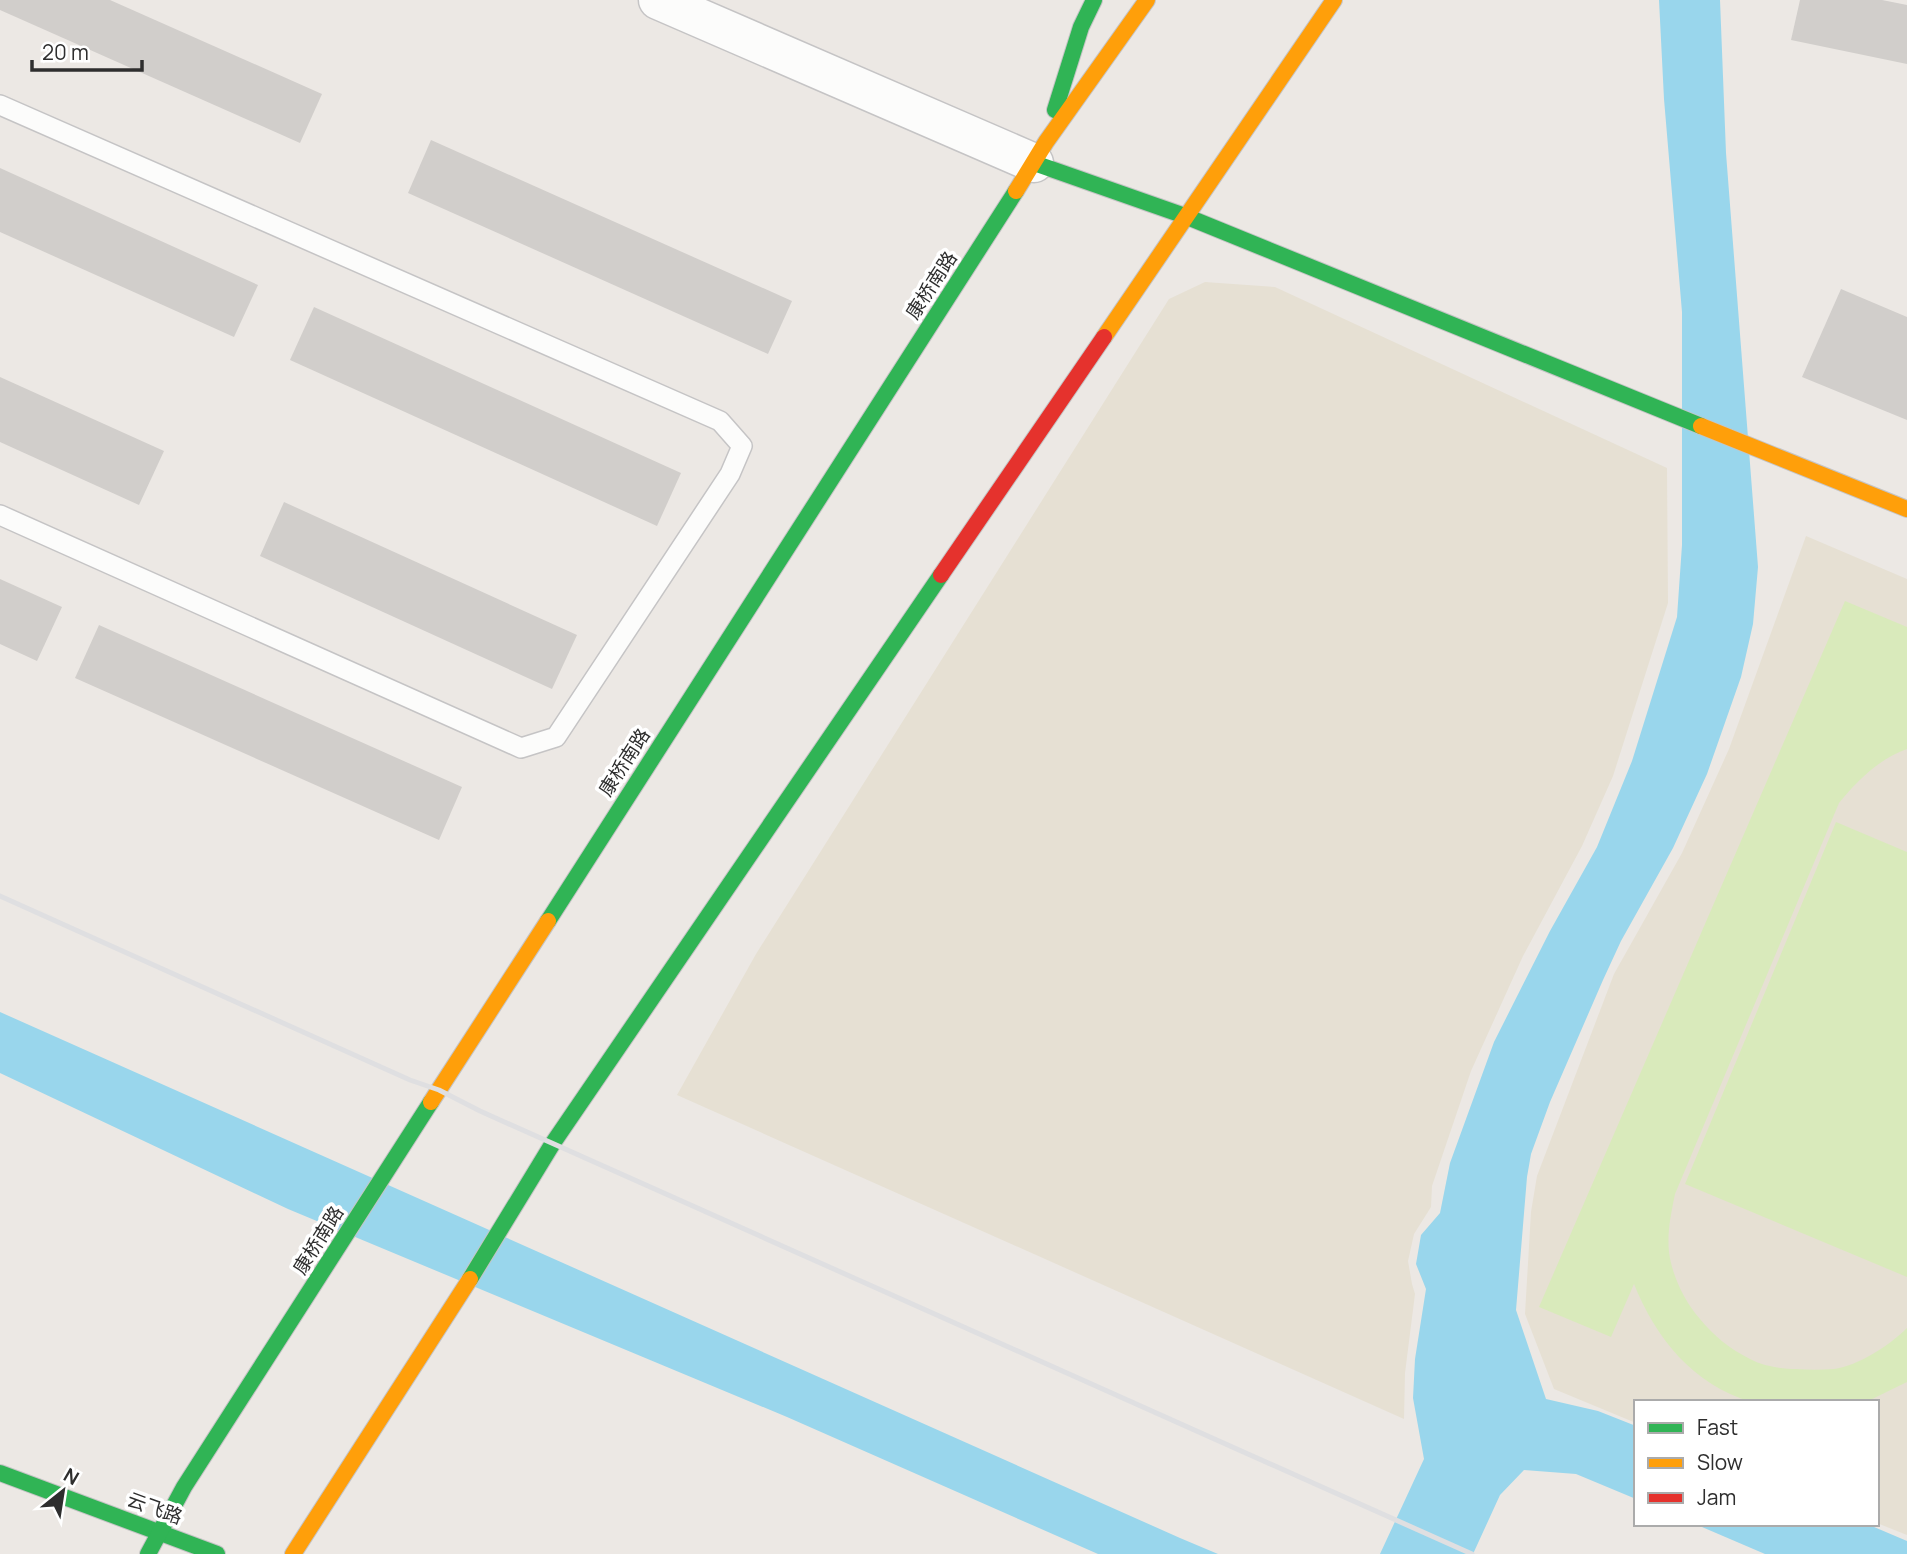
<svg xmlns="http://www.w3.org/2000/svg" width="1907" height="1554" viewBox="0 0 1907 1554" font-family="Manrope,'Noto Sans SC',sans-serif">
<rect width="100%" height="100%" fill="#ece8e4"/>
<!-- education -->
<g fill="#e6e0d3">
<polygon points="1205,282 1275,287 1667,468 1668,603 1613,776 1582,846 1523,956 1471,1071 1432,1186 1431,1207 1414,1234 1408,1261 1412,1284 1415,1294 1405,1373 1404,1419 677,1095 756,954 1169,299"/>
<polygon points="1806,536 1907,579 1907,1535 1877,1523 1877,1402 1636,1402 1636,1423 1554,1389 1525,1314 1531,1212 1537,1176 1614,974 1682,853 1729,749"/>
</g>
<!-- pitch -->
<g fill="#d9eabb">
<path d="M1845 601 1907 627V749C1879 759 1858 780 1839 803L1675 1194C1671 1214 1667 1232 1669 1252 1672 1276 1685 1302 1700 1319 1714 1336 1730 1349 1750 1359 1763 1366 1781 1369 1796 1369 1808 1370 1821 1370 1834 1369 1858 1366 1890 1345 1907 1328V1382L1866 1402H1751C1693 1384 1656 1339 1634 1284L1611 1337 1539 1307Z"/>
<polygon points="1836,822 1907,852 1907,1277 1685,1184"/>
</g>
<!-- water -->
<g fill="#99d6ec">
<polygon points="1659,0 1720,0 1726,153 1758,567 1753,624 1741,677 1707,774 1673,848 1621,941 1603,980 1550,1102 1531,1154 1527,1177 1516,1310 1546,1399 1598,1411 1636,1426 1636,1499 1576,1474 1524,1470 1500,1495 1473,1554 1380,1554 1424,1459 1413,1398 1415,1359 1426,1289 1416,1264 1421,1235 1440,1213 1450,1163 1494,1042 1550,931 1597,847 1632,761 1677,617 1682,545 1682,312 1664,99"/>
<polygon points="0,1012 1180,1538 1218,1554 1098,1554 787,1417 288,1209 0,1073"/>
<polygon points="1695,1524 1867,1524 1907,1541 1907,1554 1765,1554"/>
</g>
<!-- building -->
<g fill="#d1cecb">
<polygon points="0,0 110,0 322,94 300,143 0,10"/>
<polygon points="1800,0 1882,0 1907,5 1907,64 1791,40"/>
<polygon points="431,140 792,301 768,354 408,193"/>
<polygon points="0,168 258,285 234,337 0,232"/>
<polygon points="1841,289 1907,317 1907,420 1802,377"/>
<polygon points="314,307 681,473 657,526 290,360"/>
<polygon points="0,377 164,451 139,505 0,442"/>
<polygon points="284,502 577,635 552,689 260,556"/>
<polygon points="0,579 62,607 37,661 0,644"/>
<polygon points="99,625 462,787 439,840 75,678"/>
</g>
<g fill="none" stroke-linecap="round" stroke-linejoin="round">
<!-- lane casing -->
<g stroke="#c5c4c5" stroke-width="22">
<polyline id="lane" points="0,105 720,421 742,446 730,474 556,737 521,748 0,515"/>
</g>
<!-- street casing -->
<g stroke="#c5c4c5" stroke-width="41">
<polyline id="street" points="658,0 1034,163"/>
</g>
<!-- fast casing -->
<g stroke="#c5c4c5" stroke-width="18">
<g id="fast">
<polyline points="1055,110 1081,27 1094,0"/>
<polyline points="1034,163 1185,216 1701,426"/>
<polyline points="548,921 1016,191"/>
<polyline points="470,1279 553,1143 941,575"/>
<polyline points="0,1473 217,1554"/>
<polyline points="148,1554 184,1487 431,1102"/>
</g>
</g>
<!-- slow casing -->
<g stroke="#c5c4c5" stroke-width="18">
<g id="slow">
<polyline points="1016,191 1046,142 1147,0"/>
<polyline points="1104,337 1334,0"/>
<polyline points="1701,426 1907,509"/>
<polyline points="431,1102 548,921"/>
<polyline points="293,1554 470,1279"/>
</g>
</g>
<!-- jam casing -->
<g stroke="#c5c4c5" stroke-width="18">
<polyline id="jam" points="941,575 1104,337"/>
</g>
<!-- lane -->
<use href="#lane" stroke="#fcfcfb" stroke-width="19"/>
<!-- street -->
<use href="#street" stroke="#fcfcfb" stroke-width="38"/>
<!-- fast -->
<use href="#fast" stroke="#30b455" stroke-width="16"/>
<!-- slow -->
<use href="#slow" stroke="#ff9f0a" stroke-width="16"/>
<!-- jam -->
<use href="#jam" stroke="#e5322d" stroke-width="16"/>
<!-- rail -->
<polyline stroke="#dfdfe1" stroke-width="5" points="0,896 410,1080 439,1090 480,1111 1472,1554"/>
</g>
<g text-anchor="middle" dominant-baseline="central" stroke-width="7" stroke-linejoin="round" paint-order="stroke">
<!-- street labels -->
<g font-size="19" fill="#2e2e2e" stroke="#fff">
<text transform="translate(931 285) rotate(-57)">康桥南路</text>
<text transform="translate(624 762) rotate(-57)">康桥南路</text>
<text transform="translate(318 1240) rotate(-58)">康桥南路</text>
<text transform="translate(155 1508) rotate(20)">云飞路</text>
</g>
</g>
<!-- legend -->
<rect x="1634" y="1400" width="245" height="126" fill="#ffffff" stroke="#ababab" stroke-width="2"/>
<rect x="1648" y="1423" width="35" height="10" fill="#30b455" stroke="#ababab" stroke-width="2"/>
<text x="1697" y="1435" font-size="21" fill="#2e2e2e">Fast</text>
<rect x="1648" y="1458" width="35" height="10" fill="#ff9f0a" stroke="#ababab" stroke-width="2"/>
<text x="1697" y="1470" font-size="21" fill="#2e2e2e">Slow</text>
<rect x="1648" y="1493" width="35" height="10" fill="#e5322d" stroke="#ababab" stroke-width="2"/>
<text x="1697" y="1505" font-size="21" fill="#2e2e2e">Jam</text>
<!-- north arrow -->
<g transform="translate(63 1491) rotate(30)" stroke="#ffffff" stroke-width="5" paint-order="stroke">
<path d="M0-5L12 26L0 18L-12 26Z" fill="#2e2e2e"/>
<text y="-10" font-size="19" font-weight="bold" text-anchor="middle" fill="#2e2e2e">N</text>
</g>
<!-- scale -->
<path d="M32 60v10h110v-10" fill="none" stroke="#2e2e2e" stroke-width="3.5"/>
<text x="42" y="60" font-size="21" fill="#2e2e2e" stroke="#ffffff" stroke-width="5" paint-order="stroke">20 m</text>
</svg>
